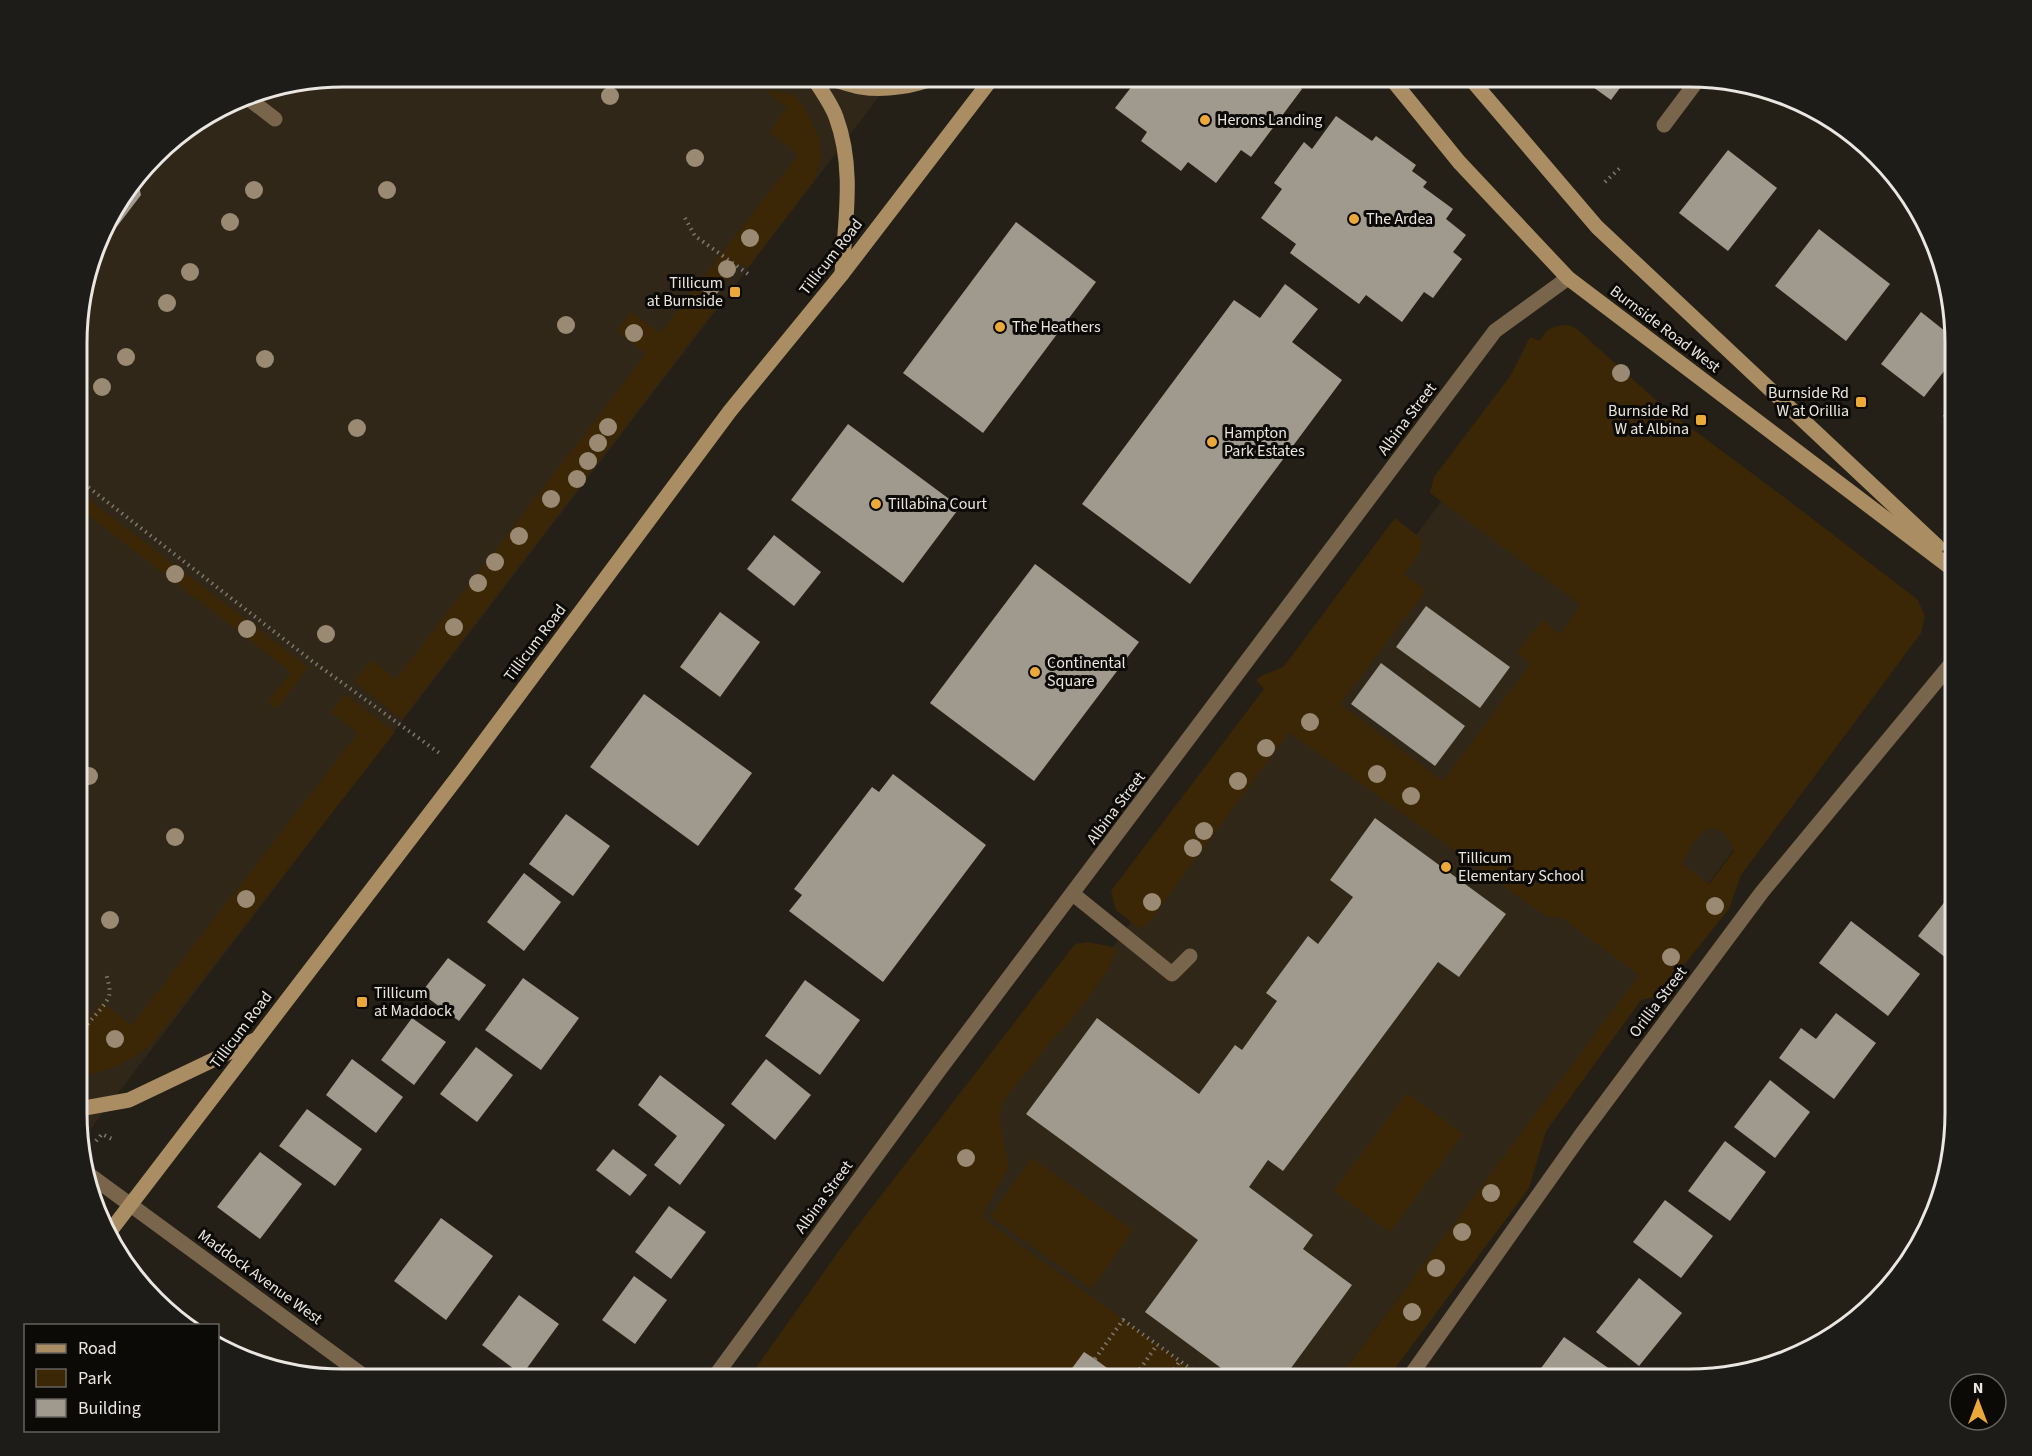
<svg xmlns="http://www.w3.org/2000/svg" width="2032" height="1456" viewBox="0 0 2032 1456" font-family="'Source Sans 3',sans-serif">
<rect width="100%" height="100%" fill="#252017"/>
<!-- built -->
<g fill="#302719">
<polygon points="343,77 894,77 79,1144 79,309 104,225 167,143 242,97"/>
<polygon points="1452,487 1911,612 1338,1379 794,1379"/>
</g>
<!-- green -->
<g fill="#3b2706" fill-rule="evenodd">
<polygon points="765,90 794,95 803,105 819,138 821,159 815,179 747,268 740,263 715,295 721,301 402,719 354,682 371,660 396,679 646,354 617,331 631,312 660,333 798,155 769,132 787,108"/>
<path d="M1569 325 1578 330 1668 411 1793 504 1918 600 1925 616 1921 633 1741 875 1729 909 1659 996 1641 1000 1546 1131 1529 1188 1387 1379H1338L1639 975 1561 917H1547L1289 732 1147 925 1139 928 1116 910 1111 891 1264 689 1256 680C1266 671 1276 673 1285 665L1395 518C1428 544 1430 539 1404 575L1426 590 1340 704 1443 781 1530 664 1517 653 1542 620 1560 634 1581 605 1430 493 1434 477 1511 375 1530 337 1540 341C1548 327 1553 326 1569 325ZM1712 828C1725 831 1730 838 1734 851L1709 884 1682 864C1691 850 1696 831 1712 828Z"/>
<polygon points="79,492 308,667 278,707 271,707 269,700 291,672 79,508"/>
<path d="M345 694 395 732 151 1045C129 1061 107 1073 79 1076V1024L83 1027 101 1002 132 1025 358 733 331 712Z"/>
<polygon points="1087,942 1113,947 1118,951 1103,977 1069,1023 1055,1036 1003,1101 999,1118 1009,1166 983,1215 987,1221 1205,1379 748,1379 846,1241 1075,944"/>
<polygon points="1407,1093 1463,1134 1390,1232 1334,1191"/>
<polygon points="1032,1158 1133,1230 1091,1289 990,1216"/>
</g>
<!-- building -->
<g fill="#a0998e">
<polygon points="1139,77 1295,77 1292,81 1302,89 1251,157 1241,150 1216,183 1188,162 1181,171 1141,141 1147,132 1115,108"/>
<polygon points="1579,77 1628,77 1611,100"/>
<polygon points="1811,108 1851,132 1870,155 1809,110"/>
<polygon points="1336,116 1372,141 1376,136 1416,165 1412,171 1427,182 1423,187 1453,209 1446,219 1466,235 1453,252 1462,259 1433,298 1424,292 1402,322 1366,295 1359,304 1290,253 1296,244 1261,218 1282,189 1274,183 1304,142 1312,149"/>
<polygon points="176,138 139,186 141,195 96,254 104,225 167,143"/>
<polygon points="1728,150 1777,188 1728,251 1679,213"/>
<polygon points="1016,222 1096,282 983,433 903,373"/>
<polygon points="1819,229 1890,284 1846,341 1775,286"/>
<polygon points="1285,284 1318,309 1292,342 1342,380 1190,584 1082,504 1234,300 1260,318"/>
<polygon points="1921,312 1955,339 1955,357 1924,397 1881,364"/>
<polygon points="1955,400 1955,426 1943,416"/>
<polygon points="848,424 960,507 903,583 791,500"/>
<polygon points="774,535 821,572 794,606 747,569"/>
<polygon points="1035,564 1139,642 1034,781 930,703"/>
<polygon points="1426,606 1510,667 1480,708 1396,647"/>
<polygon points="720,612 760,642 720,697 680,667"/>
<polygon points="1381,663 1465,726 1435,766 1351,704"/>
<polygon points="644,694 752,773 698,846 590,767"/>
<polygon points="893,774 986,845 883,982 789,911 802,895 794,889 872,787 879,792"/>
<polygon points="566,814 610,846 573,896 529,864"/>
<polygon points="1375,818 1506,914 1459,977 1438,962 1283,1171 1268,1160 1249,1187 1313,1235 1303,1249 1352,1285 1283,1379 1236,1379 1145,1312 1198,1240 1026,1114 1097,1018 1199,1094 1235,1045 1242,1050 1277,1001 1266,993 1308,936 1318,944 1353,897 1330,880"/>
<polygon points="524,873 561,902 524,951 487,922"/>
<polygon points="1950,895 1955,900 1955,965 1918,936"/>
<polygon points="1851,921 1920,974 1888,1016 1819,963"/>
<polygon points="448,958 486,985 459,1021 421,993"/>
<polygon points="523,978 579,1018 541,1070 485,1030"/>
<polygon points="805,980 860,1020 820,1075 765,1036"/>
<polygon points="1836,1013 1876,1043 1834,1099 1779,1058 1801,1028 1816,1039"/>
<polygon points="412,1018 446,1042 414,1085 381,1060"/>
<polygon points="476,1047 513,1075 477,1122 440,1094"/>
<polygon points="352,1059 403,1097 376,1133 326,1095"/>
<polygon points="766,1059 811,1095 775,1140 731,1104"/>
<polygon points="660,1075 725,1125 680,1185 654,1165 677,1136 638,1105"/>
<polygon points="1770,1080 1810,1112 1775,1158 1734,1127"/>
<polygon points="307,1109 362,1149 335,1186 279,1146"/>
<polygon points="1725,1141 1766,1172 1730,1221 1688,1191"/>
<polygon points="613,1149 647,1175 630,1196 596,1170"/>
<polygon points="260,1152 302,1184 260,1239 217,1207"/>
<polygon points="1665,1200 1713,1236 1681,1278 1633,1242"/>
<polygon points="669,1206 706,1232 671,1279 635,1252"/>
<polygon points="441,1218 493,1256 446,1320 394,1281"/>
<polygon points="634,1276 667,1300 635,1344 602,1320"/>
<polygon points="1639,1278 1682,1313 1639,1366 1596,1332"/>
<polygon points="519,1295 559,1324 522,1375 482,1345"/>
<polygon points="1564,1337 1624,1379 1533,1379"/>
<polygon points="1084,1352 1095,1359 1122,1379 1064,1379"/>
<polygon points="556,1370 569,1379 550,1379"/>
</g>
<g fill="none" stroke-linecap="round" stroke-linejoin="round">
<!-- path -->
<g stroke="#7d7871" stroke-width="4" stroke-dasharray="1.5 4.5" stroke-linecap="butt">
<polyline points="1605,182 1622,166"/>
<polyline points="685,218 695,236 748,274"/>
<polyline points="79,480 312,661 442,755"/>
<path d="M85 1082C79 1068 77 1045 84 1030 90 1018 104 1009 109 996 111 989 107 979 106 973"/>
<polyline points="96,1141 102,1134 114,1140"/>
<polyline points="1095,1359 1123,1320 1205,1379"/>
<polyline points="1133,1379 1157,1345"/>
<polyline points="1167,1379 1180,1361"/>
</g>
<!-- lane -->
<g stroke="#78654b" stroke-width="15">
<polyline points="245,96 275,119"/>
<polyline points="1073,894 1172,974 1190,956"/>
</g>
<!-- street -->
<g stroke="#78654b" stroke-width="15">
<polyline points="1664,125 1700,77"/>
<polyline points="87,1173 368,1379"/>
<polyline points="713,1379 940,1069 1495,331 1568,278"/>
<polyline points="1408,1379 1581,1135 1762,892 1955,659"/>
</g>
<!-- secondary -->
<g stroke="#aa8d62" stroke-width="15">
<path d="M813 77C820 89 831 103 836 117 855 168 845 221 842 274"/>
<path d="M825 77C837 80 849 85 861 87 885 91 915 86 936 77"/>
<polyline points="1390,77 1459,162 1568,278 1955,571"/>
<polyline points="1469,77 1597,227 1937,546"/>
<polyline points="79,1109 129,1100 255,1040"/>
<polyline points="108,1234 463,770 730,411 842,274 993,77"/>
</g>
</g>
<!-- trees -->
<g fill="#9a8a73">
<circle cx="610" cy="96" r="9"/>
<circle cx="695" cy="158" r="9"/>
<circle cx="254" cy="190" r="9"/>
<circle cx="387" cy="190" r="9"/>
<circle cx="230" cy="222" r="9"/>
<circle cx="750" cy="238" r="9"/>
<circle cx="727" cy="269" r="9"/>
<circle cx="190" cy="272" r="9"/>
<circle cx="711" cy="287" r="9"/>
<circle cx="167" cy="303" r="9"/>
<circle cx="566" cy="325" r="9"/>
<circle cx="634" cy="333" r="9"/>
<circle cx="126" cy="357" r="9"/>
<circle cx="265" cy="359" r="9"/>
<circle cx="1621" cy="373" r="9"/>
<circle cx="102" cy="387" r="9"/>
<circle cx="608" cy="427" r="9"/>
<circle cx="357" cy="428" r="9"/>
<circle cx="598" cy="443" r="9"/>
<circle cx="588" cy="461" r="9"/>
<circle cx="577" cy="479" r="9"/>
<circle cx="551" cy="499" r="9"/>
<circle cx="519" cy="536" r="9"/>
<circle cx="495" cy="562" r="9"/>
<circle cx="175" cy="574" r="9"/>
<circle cx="478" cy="583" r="9"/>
<circle cx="454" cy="627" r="9"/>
<circle cx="247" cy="629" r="9"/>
<circle cx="326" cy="634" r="9"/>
<circle cx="1310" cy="722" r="9"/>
<circle cx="1266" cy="748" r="9"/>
<circle cx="1377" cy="774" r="9"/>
<circle cx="89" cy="776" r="9"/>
<circle cx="1238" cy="781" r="9"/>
<circle cx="1411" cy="796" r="9"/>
<circle cx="1204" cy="831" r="9"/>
<circle cx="175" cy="837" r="9"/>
<circle cx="1193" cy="848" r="9"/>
<circle cx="246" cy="899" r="9"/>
<circle cx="1152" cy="902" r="9"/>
<circle cx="1715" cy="906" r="9"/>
<circle cx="110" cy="920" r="9"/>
<circle cx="1671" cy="957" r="9"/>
<circle cx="115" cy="1039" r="9"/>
<circle cx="966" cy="1158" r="9"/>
<circle cx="1491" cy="1193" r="9"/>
<circle cx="1462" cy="1232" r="9"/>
<circle cx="1436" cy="1268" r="9"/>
<circle cx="1412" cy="1312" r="9"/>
</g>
<!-- markers -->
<g fill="#eba93a" stroke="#0c0a07" stroke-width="2">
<circle cx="1205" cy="120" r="6"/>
<circle cx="1354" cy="219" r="6"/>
<rect x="729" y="286" width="12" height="12" rx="3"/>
<circle cx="1000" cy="327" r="6"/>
<rect x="1855" y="396" width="12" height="12" rx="3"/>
<rect x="1695" y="414" width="12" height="12" rx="3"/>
<circle cx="1212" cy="442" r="6"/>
<circle cx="876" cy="504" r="6"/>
<circle cx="1035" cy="672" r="6"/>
<circle cx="1446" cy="867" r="6"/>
<rect x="356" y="996" width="12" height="12" rx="3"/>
</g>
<g text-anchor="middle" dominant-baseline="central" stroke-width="6" stroke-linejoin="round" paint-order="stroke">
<!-- poi labels -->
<g font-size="16" fill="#eae6e1" stroke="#0c0a07" text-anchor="start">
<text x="1217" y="120">Herons Landing</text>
<text x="1366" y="219">The Ardea</text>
<text x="723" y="283" text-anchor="end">Tillicum<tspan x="723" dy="18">at Burnside</tspan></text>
<text x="1012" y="327">The Heathers</text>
<text x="1849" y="393" text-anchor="end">Burnside Rd<tspan x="1849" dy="18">W at Orillia</tspan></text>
<text x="1689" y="411" text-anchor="end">Burnside Rd<tspan x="1689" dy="18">W at Albina</tspan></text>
<text x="1224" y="433">Hampton<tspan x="1224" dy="18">Park Estates</tspan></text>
<text x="888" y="504">Tillabina Court</text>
<text x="1047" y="663">Continental<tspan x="1047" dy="18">Square</tspan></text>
<text x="1458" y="858">Tillicum<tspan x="1458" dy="18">Elementary School</tspan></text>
<text x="374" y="993">Tillicum<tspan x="374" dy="18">at Maddock</tspan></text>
</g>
<!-- street labels -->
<g font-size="16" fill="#eae6e1" stroke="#0c0a07">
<text transform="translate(831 257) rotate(-52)">Tillicum Road</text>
<text transform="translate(1665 329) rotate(37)">Burnside Road West</text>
<text transform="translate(1407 419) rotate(-53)">Albina Street</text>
<text transform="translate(535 643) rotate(-53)">Tillicum Road</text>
<text transform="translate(1116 808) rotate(-53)">Albina Street</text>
<text transform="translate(1658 1002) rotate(-53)">Orillia Street</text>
<text transform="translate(241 1030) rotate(-53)">Tillicum Road</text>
<text transform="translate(824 1197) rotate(-54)">Albina Street</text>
<text transform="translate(260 1277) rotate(36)">Maddock Avenue West</text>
</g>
</g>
<!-- crop -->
<path d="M0 0H2032V1456H0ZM343 87H1689A256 256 0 0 1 1945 343V1113A256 256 0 0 1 1689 1369H343A256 256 0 0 1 87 1113V343A256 256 0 0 1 343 87Z" fill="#1e1c18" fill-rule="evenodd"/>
<path fill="none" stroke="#eae6e1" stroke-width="3" d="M343 87H1689A256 256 0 0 1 1945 343V1113A256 256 0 0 1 1689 1369H343A256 256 0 0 1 87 1113V343A256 256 0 0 1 343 87Z"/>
<!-- legend -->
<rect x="24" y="1324" width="195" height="108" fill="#0c0a07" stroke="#65625e" stroke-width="1.5"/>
<rect x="36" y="1344" width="30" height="9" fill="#aa8d62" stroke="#65625e" stroke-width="1.5"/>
<text x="78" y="1354" font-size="18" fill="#eae6e1">Road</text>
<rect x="36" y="1369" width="30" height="18" fill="#3b2706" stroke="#65625e" stroke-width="1.5"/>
<text x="78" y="1384" font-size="18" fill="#eae6e1">Park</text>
<rect x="36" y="1399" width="30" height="18" fill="#a0998e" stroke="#65625e" stroke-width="1.5"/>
<text x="78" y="1414" font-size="18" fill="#eae6e1">Building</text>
<!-- north arrow -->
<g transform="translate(1978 1402)"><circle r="28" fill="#0c0a07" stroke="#65625e" stroke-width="1.5"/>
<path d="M0-4.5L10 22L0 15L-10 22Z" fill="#eba93a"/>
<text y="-9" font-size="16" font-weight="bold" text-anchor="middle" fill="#eae6e1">N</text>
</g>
</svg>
